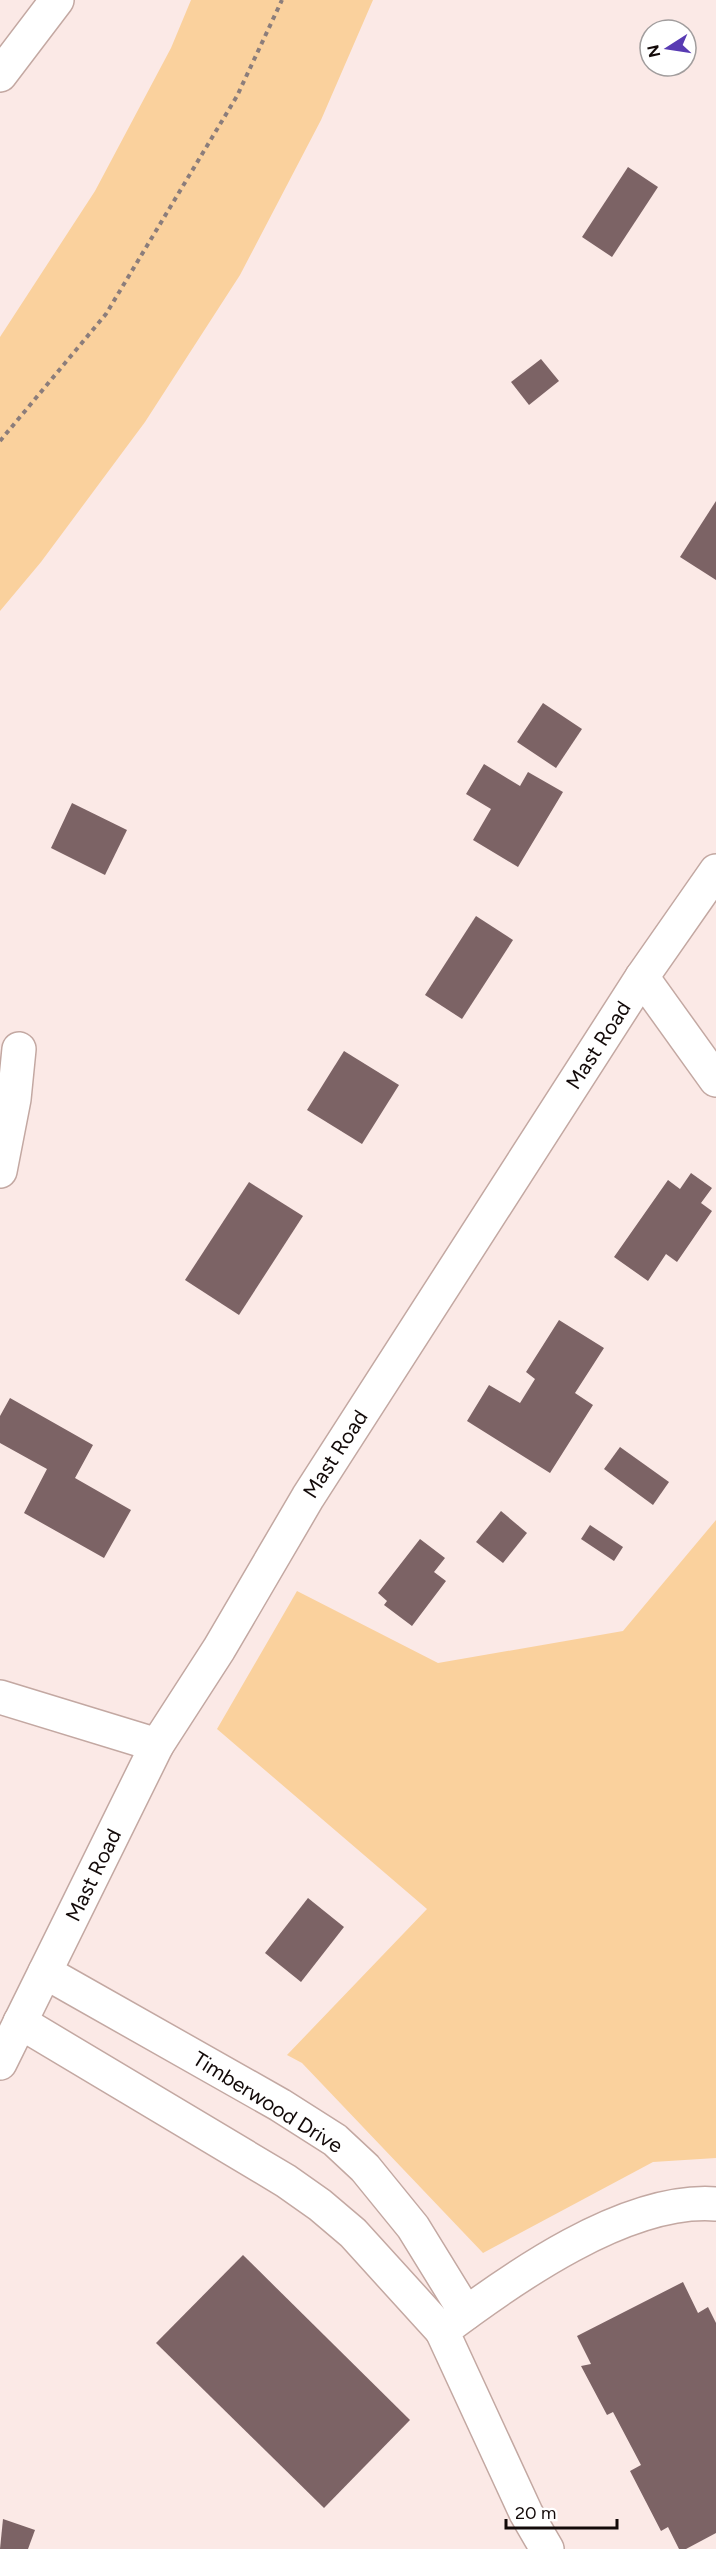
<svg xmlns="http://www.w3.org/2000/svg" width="716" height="2549" viewBox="0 0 716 2549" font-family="Figtree,sans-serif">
<rect width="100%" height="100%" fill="#fbe9e6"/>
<!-- green -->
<g fill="#fad19d">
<polygon points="191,0 373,0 321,120 240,275 145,422 41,562 0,611 0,337 95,191 171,48"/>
<polygon points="716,1520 716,2158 653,2162 483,2253 302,2063 287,2055 427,1909 217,1729 297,1591 438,1663 623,1631"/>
</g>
<!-- building -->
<g fill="#7c6365">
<polygon points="628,167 658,187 612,257 582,237"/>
<polygon points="541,359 559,381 529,405 511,382"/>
<polygon points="716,501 716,580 680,557"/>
<polygon points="543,703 582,729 556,768 517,742"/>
<polygon points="484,764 520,786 528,772 563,792 518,867 473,840 491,809 466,794"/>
<polygon points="72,803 127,830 105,875 51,848"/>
<polygon points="476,916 513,940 462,1019 425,995"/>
<polygon points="344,1051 399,1085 362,1144 307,1110"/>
<polygon points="691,1173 712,1188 701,1203 712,1211 677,1262 666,1254 648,1281 614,1257 668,1180 680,1189"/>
<polygon points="249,1182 303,1216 239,1315 185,1280"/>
<polygon points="559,1320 604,1348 575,1393 593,1405 550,1473 467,1421 489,1385 520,1403 535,1379 526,1372"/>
<polygon points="10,1398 93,1445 75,1478 131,1510 104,1558 24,1513 47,1469 0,1443 0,1416"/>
<polygon points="620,1447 669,1482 653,1505 604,1469"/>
<polygon points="501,1511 527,1533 503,1563 476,1542"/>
<polygon points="590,1525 623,1547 614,1561 581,1539"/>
<polygon points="420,1539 445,1558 434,1572 446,1581 412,1626 384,1605 387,1601 378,1593"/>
<polygon points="308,1898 344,1927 301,1982 265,1953"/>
<polygon points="243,2255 410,2420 324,2508 156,2343"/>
<polygon points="683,2282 698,2313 708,2307 716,2323 716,2533 686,2549 679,2549 668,2527 661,2531 630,2471 641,2465 613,2412 607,2415 581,2366 591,2364 577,2336"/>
<polygon points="3,2519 35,2530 28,2549 0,2549"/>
</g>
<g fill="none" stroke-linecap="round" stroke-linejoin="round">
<!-- street casing -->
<g stroke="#c3a8a2" stroke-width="36">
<g id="street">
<polyline points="0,75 57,0"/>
<polyline points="642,977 716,1080"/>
<polyline points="0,1171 14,1099 19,1049"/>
<polyline points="0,1697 157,1745"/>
<polyline points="45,1972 280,2105 335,2140 365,2168 413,2227 466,2313"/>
<polyline points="20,2022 286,2181 320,2205 353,2233 442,2331"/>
<path d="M547 2549 526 2513 442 2331C511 2279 626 2197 716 2204"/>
</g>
</g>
<!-- secondary casing -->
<g stroke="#c3a8a2" stroke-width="36">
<polyline id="secondary" points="0,2063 157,1745 219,1649 308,1497 642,977 716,871"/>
</g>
<!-- path -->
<polyline stroke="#8b7d7b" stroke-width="4" stroke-dasharray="4.5 4.5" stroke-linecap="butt" points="0,441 106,314 237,96 282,0"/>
<!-- street -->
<use href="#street" stroke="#fff" stroke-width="33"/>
<!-- secondary -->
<use href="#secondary" stroke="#fff" stroke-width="33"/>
</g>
<g text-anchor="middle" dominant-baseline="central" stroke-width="5" stroke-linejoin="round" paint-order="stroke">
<!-- street labels -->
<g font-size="21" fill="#130a09" stroke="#fff">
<text transform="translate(598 1045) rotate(-57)">Mast Road</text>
<text transform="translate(335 1454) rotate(-57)">Mast Road</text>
<text transform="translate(93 1875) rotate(-64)">Mast Road</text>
<text transform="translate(268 2102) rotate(32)">Timberwood Drive</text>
</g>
</g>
<!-- north arrow -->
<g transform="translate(668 48) rotate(258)"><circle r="28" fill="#ffffff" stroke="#a19d9d" stroke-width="1.5"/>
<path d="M0-4.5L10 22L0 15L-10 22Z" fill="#583bb3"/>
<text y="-9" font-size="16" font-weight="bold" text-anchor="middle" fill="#130a09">N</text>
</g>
<!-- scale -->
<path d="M506 2519v9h111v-9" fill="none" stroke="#130a09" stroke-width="3"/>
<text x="515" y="2519" font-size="18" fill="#130a09" stroke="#ffffff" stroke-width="4.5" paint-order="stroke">20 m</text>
</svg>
